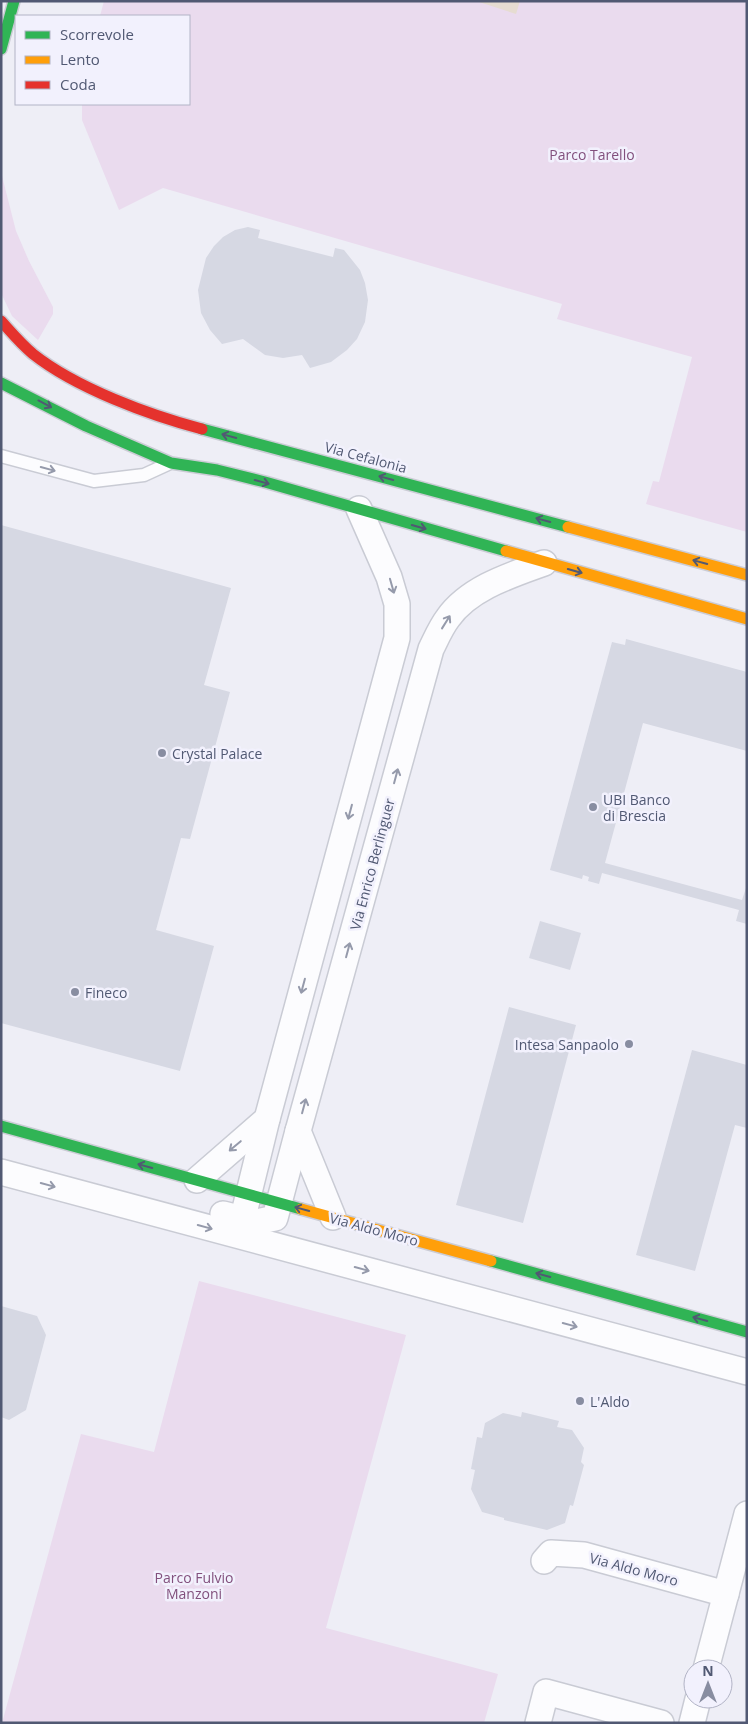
<svg xmlns="http://www.w3.org/2000/svg" width="748" height="1724" viewBox="0 0 748 1724" font-family="'Open Sans',sans-serif">
<rect width="100%" height="100%" fill="#eeeef6"/>
<!-- green -->
<g fill="#eadbee">
<polygon points="104,1 747,1 747,532 646,504 653,481 659,482 692,357 557,319 562,304 163,188 119,210 82,120 82,104 189,104 189,16 100,16"/>
<polygon points="1,172 16,231 29,261 53,307 53,314 38,340 12,316 1,293"/>
<polygon points="199,1281 406,1335 326,1628 498,1674 484,1723 2,1723 81,1434 154,1452"/>
</g>
<!-- water -->
<polygon fill="#e6dcd1" points="476,1 520,1 516,14"/>
<!-- building -->
<g fill="#d6d8e3">
<polygon points="248,227 260,230 258,238 333,257 335,248 344,250 360,270 365,283 368,300 365,322 357,339 347,350 331,362 310,368 302,355 283,358 265,355 243,339 222,344 210,330 201,313 198,290 206,258 214,246 223,237 235,230"/>
<polygon points="1,525 231,588 204,685 230,692 190,839 181,838 156,930 214,946 180,1071 1,1023"/>
<polygon points="626,639 747,672 747,751 643,723 605,863 742,900 747,885 747,924 736,921 739,910 602,873 599,884 588,881 589,877 583,875 582,879 550,870 612,642 625,645"/>
<polygon points="540,921 581,933 570,970 529,958"/>
<polygon points="509,1007 576,1025 523,1223 456,1205"/>
<polygon points="692,1050 747,1065 747,1128 735,1125 695,1271 636,1255"/>
<polygon points="1,1306 37,1316 46,1335 26,1410 9,1420 1,1417"/>
<polygon points="522,1412 559,1421 557,1427 572,1430 584,1448 581,1462 584,1465 573,1506 570,1505 565,1523 547,1530 504,1520 504,1518 482,1512 471,1489 475,1470 471,1469 477,1437 482,1438 485,1423 503,1413 521,1417"/>
</g>
<g fill="none" stroke-linecap="round" stroke-linejoin="round">
<!-- lane casing -->
<g stroke="#c9cbd4" stroke-width="15">
<polyline id="lane" points="1,456 94,481 144,475 168,464"/>
</g>
<!-- street casing -->
<g stroke="#c9cbd4" stroke-width="28">
<g id="street">
<polyline points="1,1172 747,1372"/>
<polyline points="197,1180 267,1119 397,638 397,604 389,577 359,509"/>
<polyline points="244,1213 267,1119"/>
<polyline points="223,1214 256,1222 275,1218 298,1131"/>
<path d="M333 1217 298 1131 431 649C436 639 441 627 448 618 469 588 511 575 544 563"/>
<polyline points="544,1561 551,1553 584,1555 726,1594"/>
<polyline points="706,1669 747,1514"/>
<polyline points="538,1723 546,1692 661,1723"/>
<polyline points="692,1723 698,1699"/>
</g>
</g>
<!-- fast casing -->
<g stroke="#cbccd5" stroke-width="14">
<g id="fast">
<polyline points="1,49 14,1"/>
<polyline points="1,383 86,426 171,463 217,470 265,482 506,551"/>
<polyline points="202,429 568,527"/>
<polyline points="1,1126 301,1209"/>
<polyline points="491,1261 747,1332"/>
</g>
</g>
<!-- slow casing -->
<g stroke="#cbccd5" stroke-width="14">
<g id="slow">
<polyline points="568,527 747,575"/>
<polyline points="506,551 747,619"/>
<polyline points="301,1209 491,1261"/>
</g>
</g>
<!-- jam casing -->
<g stroke="#cbccd5" stroke-width="14">
<path id="jam" d="M1 321C11 332 21 344 33 354 76 388 149 415 202 429"/>
</g>
<!-- lane -->
<use href="#lane" stroke="#fcfcfe" stroke-width="12"/>
<!-- street -->
<use href="#street" stroke="#fcfcfe" stroke-width="25"/>
<!-- fast -->
<use href="#fast" stroke="#30b455" stroke-width="11"/>
<!-- slow -->
<use href="#slow" stroke="#ff9f0a" stroke-width="11"/>
<!-- jam -->
<use href="#jam" stroke="#e5322d" stroke-width="11"/>
</g>
<!-- one-way arrows -->
<defs><path id="oneway-shaft" d="M-6 0H5M1.5-3L5.5 0L1.5 3" fill="none" stroke-width="1.6" stroke-linecap="round" stroke-linejoin="round" transform="scale(1.25)"/></defs>
<g stroke="#515973">
<use href="#oneway-shaft" transform="translate(45 404) rotate(28)"/>
<use href="#oneway-shaft" transform="translate(229 436) rotate(-165)"/>
<use href="#oneway-shaft" transform="translate(386 478) rotate(-165)"/>
<use href="#oneway-shaft" transform="translate(262 482) rotate(15)"/>
<use href="#oneway-shaft" transform="translate(543 520) rotate(-165)"/>
<use href="#oneway-shaft" transform="translate(419 527) rotate(16)"/>
<use href="#oneway-shaft" transform="translate(700 562) rotate(-165)"/>
<use href="#oneway-shaft" transform="translate(575 571) rotate(16)"/>
<use href="#oneway-shaft" transform="translate(145 1166) rotate(-165)"/>
<use href="#oneway-shaft" transform="translate(302 1209) rotate(-165)"/>
<use href="#oneway-shaft" transform="translate(543 1275) rotate(-165)"/>
<use href="#oneway-shaft" transform="translate(700 1319) rotate(-165)"/>
</g>
<g stroke="#959aab">
<use href="#oneway-shaft" transform="translate(48 469) rotate(15)"/>
<use href="#oneway-shaft" transform="translate(392 586) rotate(74)"/>
<use href="#oneway-shaft" transform="translate(446 622) rotate(-58)"/>
<use href="#oneway-shaft" transform="translate(396 776) rotate(-75)"/>
<use href="#oneway-shaft" transform="translate(350 812) rotate(105)"/>
<use href="#oneway-shaft" transform="translate(348 950) rotate(-75)"/>
<use href="#oneway-shaft" transform="translate(303 986) rotate(105)"/>
<use href="#oneway-shaft" transform="translate(304 1106) rotate(-75)"/>
<use href="#oneway-shaft" transform="translate(235 1146) rotate(140)"/>
<use href="#oneway-shaft" transform="translate(48 1185) rotate(15)"/>
<use href="#oneway-shaft" transform="translate(205 1227) rotate(15)"/>
<use href="#oneway-shaft" transform="translate(362 1269) rotate(15)"/>
<use href="#oneway-shaft" transform="translate(570 1325) rotate(15)"/>
</g>
<!-- markers -->
<g fill="#888da1" stroke="#f2f1fd" stroke-width="2">
<circle cx="162" cy="753" r="5"/>
<circle cx="593" cy="807" r="5"/>
<circle cx="75" cy="992" r="5"/>
<circle cx="629" cy="1044" r="5"/>
<circle cx="580" cy="1401" r="5"/>
</g>
<g text-anchor="middle" dominant-baseline="central" stroke-width="5" stroke-linejoin="round" paint-order="stroke">
<!-- park labels -->
<g font-size="14" fill="#82507d" stroke="#f2f1fd">
<text x="592" y="154">Parco Tarello</text>
<text x="194" y="1577">Parco Fulvio<tspan x="194" dy="16">Manzoni</tspan></text>
</g>
<!-- street labels -->
<g font-size="14" fill="#515973" stroke="#f2f1fd">
<text transform="translate(366 457) rotate(15)">Via Cefalonia</text>
<text transform="translate(372 864) rotate(-75)">Via Enrico Berlinguer</text>
<text transform="translate(374 1229) rotate(15)">Via Aldo Moro</text>
<text transform="translate(634 1569) rotate(15)">Via Aldo Moro</text>
</g>
<!-- poi labels -->
<g font-size="14" fill="#515973" stroke="#f2f1fd" text-anchor="start">
<text x="172" y="753">Crystal Palace</text>
<text x="603" y="799">UBI Banco<tspan x="603" dy="16">di Brescia</tspan></text>
<text x="85" y="992">Fineco</text>
<text x="619" y="1044" text-anchor="end">Intesa Sanpaolo</text>
<text x="590" y="1401">L'Aldo</text>
</g>
</g>
<!-- border -->
<rect width="748" height="1724" fill="none" stroke="#515973" stroke-width="5"/>
<!-- legend -->
<rect x="15" y="15" width="175" height="90" fill="#f2f1fd" stroke="#b2b4c6"/>
<rect x="25" y="31" width="25" height="8" fill="#30b455" stroke="#b2b4c6"/>
<text x="60" y="40" font-size="15" fill="#515973">Scorrevole</text>
<rect x="25" y="56" width="25" height="8" fill="#ff9f0a" stroke="#b2b4c6"/>
<text x="60" y="65" font-size="15" fill="#515973">Lento</text>
<rect x="25" y="81" width="25" height="8" fill="#e5322d" stroke="#b2b4c6"/>
<text x="60" y="90" font-size="15" fill="#515973">Coda</text>
<!-- north arrow -->
<g transform="translate(708 1684)"><circle r="24" fill="#f2f1fd" stroke="#b2b4c6"/>
<path d="M0-4L9 19L0 12L-9 19Z" fill="#888da1"/>
<text y="-8" font-size="14" font-weight="bold" text-anchor="middle" fill="#515973">N</text>
</g>
</svg>
